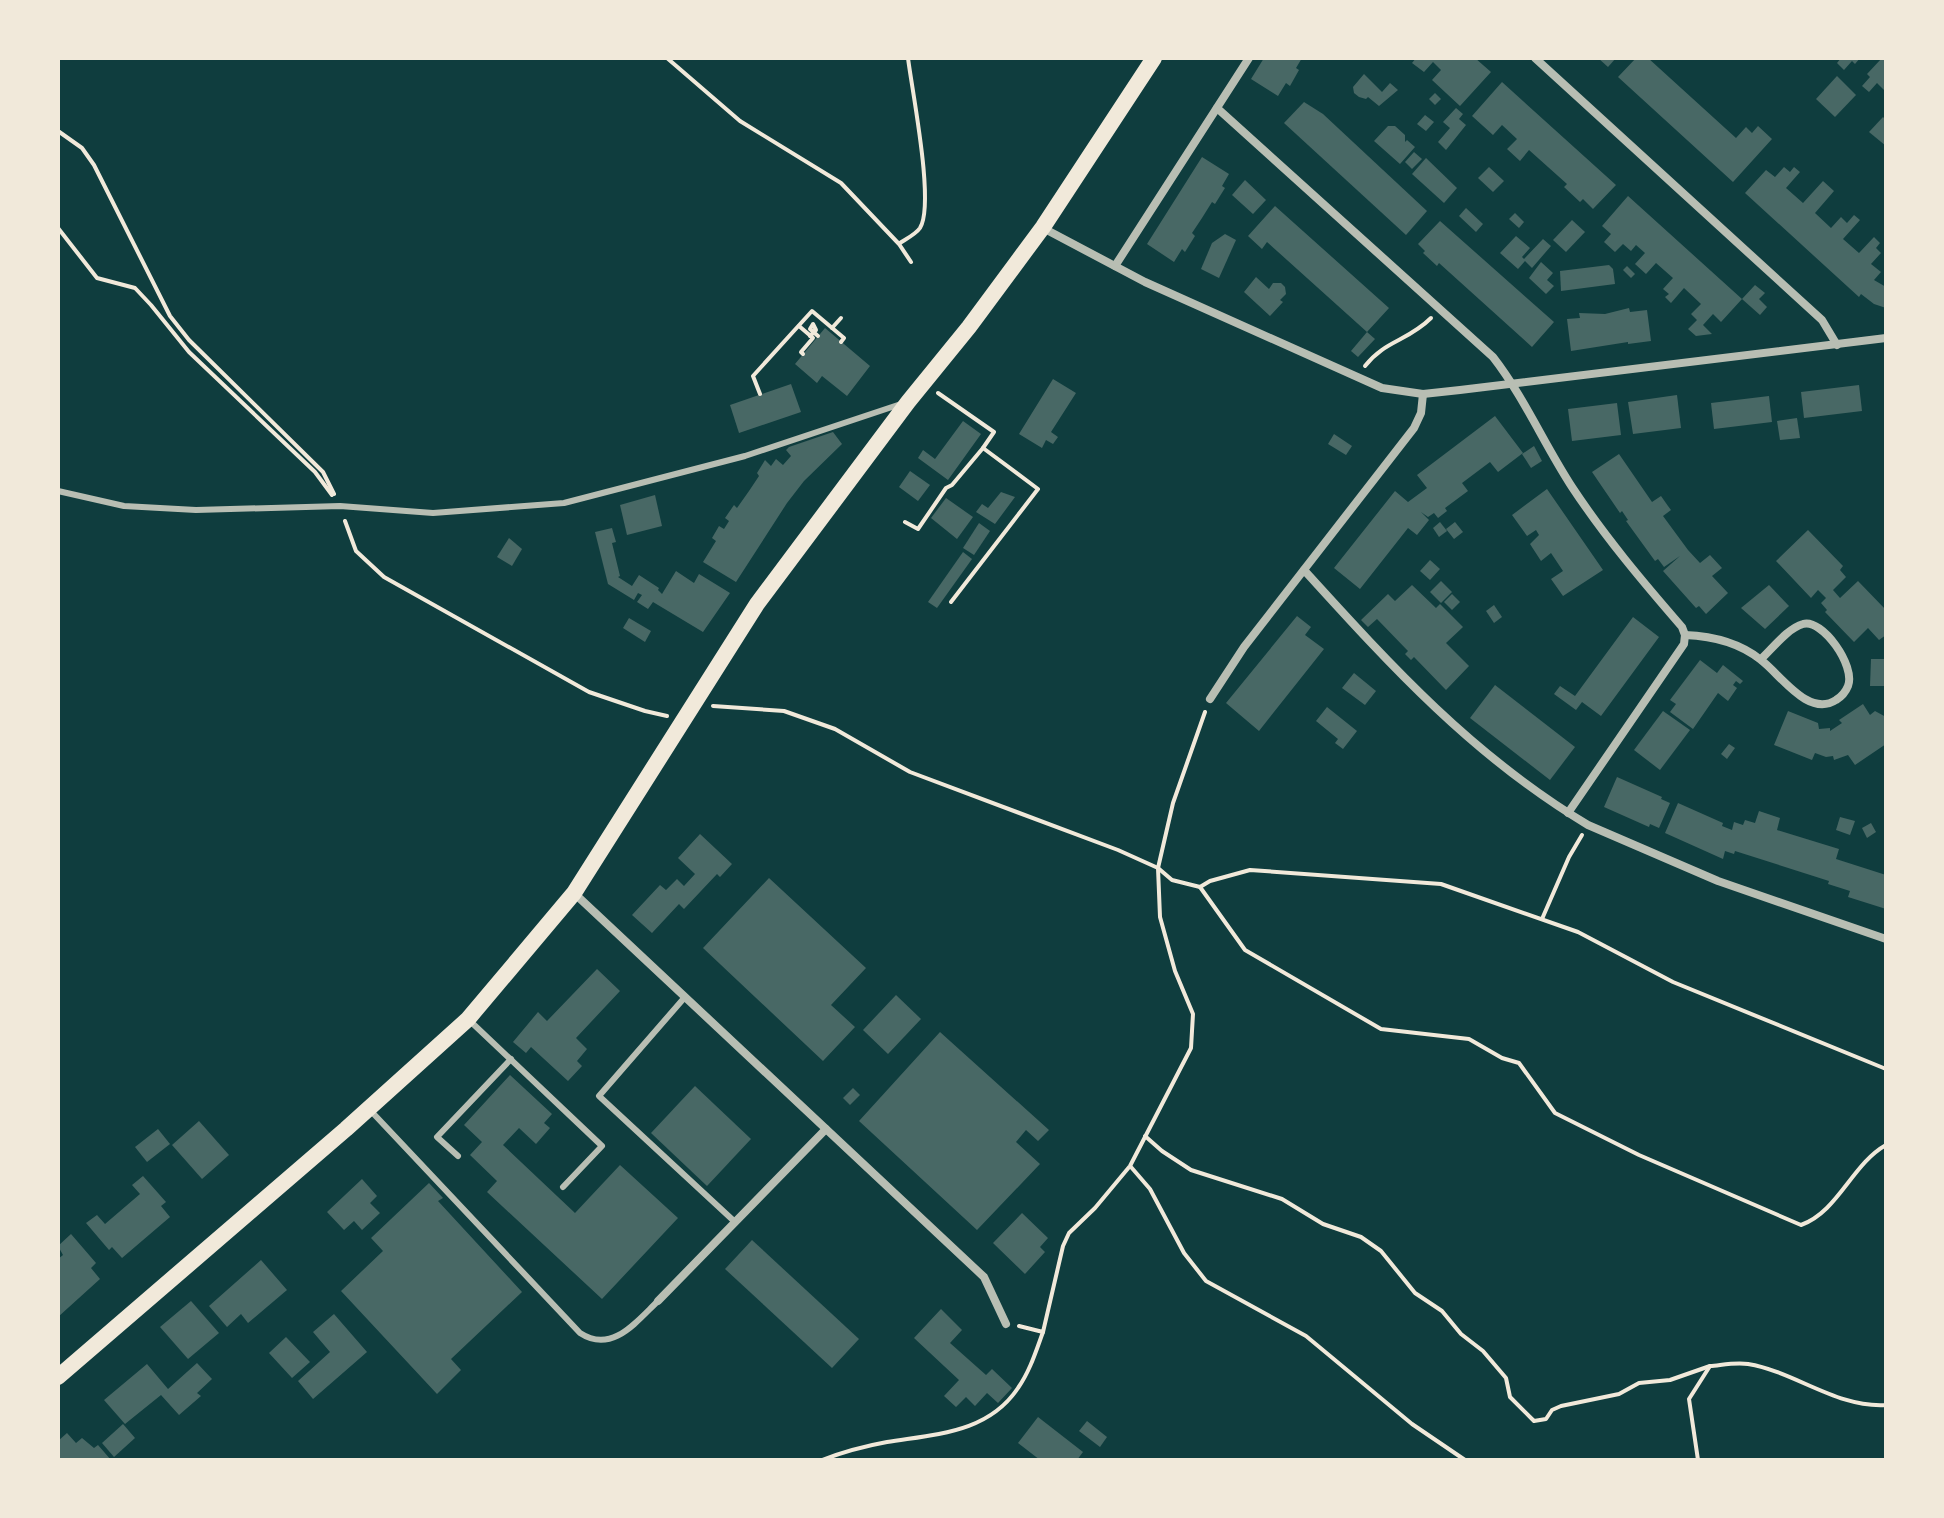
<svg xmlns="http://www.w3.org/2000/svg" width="1944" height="1518" viewBox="0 0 1944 1518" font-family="'Exo 2',sans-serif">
<rect width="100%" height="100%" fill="#0f3d3e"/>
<!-- building -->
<g fill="#486865">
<polygon points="1264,58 1302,58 1296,68 1299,70 1290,86 1286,83 1278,96 1251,79"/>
<polygon points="1416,58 1475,58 1491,72 1460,106 1432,80 1441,70 1433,62 1424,72 1412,63"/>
<polygon points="1598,58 1616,58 1608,67"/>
<polygon points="1636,58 1648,58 1736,138 1746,127 1752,133 1758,126 1772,139 1733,182 1618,77"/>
<polygon points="1841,58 1860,58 1855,64 1852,61 1844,70 1837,63"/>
<polygon points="1882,58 1886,58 1886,92 1877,83 1869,92 1862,86 1870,77 1867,74"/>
<polygon points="1364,74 1382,92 1390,83 1398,90 1379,106 1368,97 1366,99 1359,97 1354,93 1353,87"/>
<polygon points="1837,76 1856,95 1835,117 1816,99"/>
<polygon points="1502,82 1616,185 1593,209 1583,199 1580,202 1564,187 1567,184 1529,150 1520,161 1507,149 1517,139 1502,125 1493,135 1472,116"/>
<polygon points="1435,93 1441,99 1435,105 1429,99"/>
<polygon points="1304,102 1323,114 1427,211 1406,235 1284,123"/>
<polygon points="1456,108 1463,114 1459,119 1466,125 1446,150 1438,142 1450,128 1443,122"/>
<polygon points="1425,115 1434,122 1426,131 1417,124"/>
<polygon points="1883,117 1886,120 1886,146 1869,132"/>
<polygon points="1388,126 1395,126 1405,135 1405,142 1407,140 1415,147 1400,164 1374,141"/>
<polygon points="1414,152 1422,159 1412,169 1405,162"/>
<polygon points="1202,157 1229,174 1222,186 1225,188 1215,204 1212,202 1202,218 1192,233 1195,236 1185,252 1182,249 1174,262 1147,244"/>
<polygon points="1426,158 1457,188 1444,203 1412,174"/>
<polygon points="1489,167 1504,181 1493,192 1478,178"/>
<polygon points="1784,167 1790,172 1794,167 1800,172 1786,188 1803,203 1823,181 1834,191 1815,213 1831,228 1841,217 1847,223 1854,215 1860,220 1843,239 1859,253 1874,237 1880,243 1876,248 1881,253 1871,264 1881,272 1874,280 1886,287 1886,308 1874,304 1861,294 1859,297 1745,193 1766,170 1775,177"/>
<polygon points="1245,180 1266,200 1253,214 1232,195"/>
<polygon points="1628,196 1742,299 1721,322 1713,314 1703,325 1712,334 1696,336 1688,329 1697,320 1691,314 1701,304 1684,288 1671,303 1665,297 1669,294 1663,289 1673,278 1656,263 1646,274 1635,264 1645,253 1636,245 1631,251 1623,244 1615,252 1604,242 1611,234 1602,226"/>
<polygon points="1275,206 1389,308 1367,332 1267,242 1262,249 1248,236"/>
<polygon points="1466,208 1483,224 1476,232 1459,216"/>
<polygon points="1515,213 1524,222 1519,228 1509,219"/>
<polygon points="1572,220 1585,232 1566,252 1553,240"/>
<polygon points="1440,221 1554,322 1532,347 1439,263 1437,266 1423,253 1425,251 1418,244"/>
<polygon points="1225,234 1236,240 1219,278 1201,269 1212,243"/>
<polygon points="1516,236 1530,248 1522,257 1524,259 1543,239 1551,246 1532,268 1525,261 1518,269 1500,253"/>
<polygon points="1541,262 1553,273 1547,280 1554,286 1546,294 1529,278"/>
<polygon points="1609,265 1613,269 1615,284 1561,291 1560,271"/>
<polygon points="1627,266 1635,274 1631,278 1623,270"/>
<polygon points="1256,277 1269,289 1273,283 1281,283 1285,287 1286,294 1280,300 1283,302 1270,316 1244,292"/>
<polygon points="1755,285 1765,293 1759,299 1767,307 1760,315 1742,299"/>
<polygon points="1629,308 1630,312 1647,310 1651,341 1628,344 1628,342 1571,351 1567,319 1580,318 1579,313 1605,314"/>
<polygon points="825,328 870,366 847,396 822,376 817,383 795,364"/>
<polygon points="1367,332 1375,339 1358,357 1351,351"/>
<polygon points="1053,379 1076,393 1051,432 1058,437 1053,444 1046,440 1042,448 1019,434"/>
<polygon points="791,384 801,412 739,433 730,405"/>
<polygon points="1859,385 1862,411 1804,418 1801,392"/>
<polygon points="1677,395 1681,428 1633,434 1628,402"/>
<polygon points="1769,396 1772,422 1714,429 1711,403"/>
<polygon points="1617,403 1621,435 1572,441 1568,409"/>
<polygon points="1495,416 1523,453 1498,472 1490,462 1462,483 1468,491 1445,508 1447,511 1438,518 1434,513 1428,517 1421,512 1429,520 1417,535 1408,528 1360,589 1334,568 1395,491 1408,502 1427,488 1417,475"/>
<polygon points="1797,418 1800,438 1780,440 1777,421"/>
<polygon points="963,421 981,434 948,480 918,458 923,450 935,459"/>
<polygon points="833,432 842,444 804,481 787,503 736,582 703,562 716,541 712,538 719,526 724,529 729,521 725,518 734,505 737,508 749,491 759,476 757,473 765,460 771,466 776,459 783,465 791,456 786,450 789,447"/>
<polygon points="1334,434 1352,446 1346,455 1328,444"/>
<polygon points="1534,446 1542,461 1531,468 1522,454"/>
<polygon points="1619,454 1652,502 1661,496 1668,506 1671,510 1663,516 1688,550 1700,563 1710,555 1722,568 1712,576 1728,593 1706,614 1699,606 1696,608 1663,571 1680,556 1664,567 1658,559 1655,561 1626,521 1628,520 1622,511 1620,513 1592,472"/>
<polygon points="910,471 930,485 918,501 899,487"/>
<polygon points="1547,489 1603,570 1563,596 1551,579 1563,571 1551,553 1541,561 1530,544 1539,535 1536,530 1527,536 1512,515"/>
<polygon points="1001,492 1015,497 995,524 976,512 982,504 988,508"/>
<polygon points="655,495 662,526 627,535 620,505"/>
<polygon points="946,498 973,517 957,539 931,518"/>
<polygon points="1440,522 1447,531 1439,537 1433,528"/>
<polygon points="1455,522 1463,532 1454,539 1446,529"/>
<polygon points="979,523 990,531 974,555 963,548"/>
<polygon points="612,528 616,542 612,543 620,576 618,577 632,586 639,575 659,588 658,590 662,594 676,571 694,583 699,574 730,593 703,632 653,602 648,609 637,602 642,595 638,593 634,600 608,584 595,532"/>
<polygon points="1808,530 1843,566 1840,570 1846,577 1833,590 1840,598 1858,581 1886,610 1884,612 1886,635 1879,640 1868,628 1854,642 1825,612 1827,610 1821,603 1826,598 1818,590 1811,598 1776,561"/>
<polygon points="509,538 522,549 512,566 497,557"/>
<polygon points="963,552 972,559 937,608 928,602"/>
<polygon points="1430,560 1440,569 1430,580 1420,571"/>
<polygon points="1441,581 1452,592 1441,603 1430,592"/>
<polygon points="1412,585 1436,608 1440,604 1463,627 1446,643 1469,666 1446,690 1414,657 1411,660 1405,654 1408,651 1377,619 1368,627 1361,620 1388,594 1395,601"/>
<polygon points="1769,585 1789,606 1765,629 1741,608"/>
<polygon points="1452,594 1460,602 1452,610 1444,602"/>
<polygon points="1494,605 1502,617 1494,623 1486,611"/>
<polygon points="1297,616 1311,627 1305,635 1324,649 1259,731 1226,703"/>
<polygon points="1633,617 1659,637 1601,716 1582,702 1576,710 1554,694 1560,686 1575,696"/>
<polygon points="629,618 651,631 645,642 623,628"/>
<polygon points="1871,659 1886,659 1886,686 1870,686"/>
<polygon points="1700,660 1717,673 1723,665 1743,681 1740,684 1736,681 1733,685 1737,688 1728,701 1718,693 1693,729 1670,712 1676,704 1670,700"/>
<polygon points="1354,673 1376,691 1365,705 1342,688"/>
<polygon points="1495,685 1575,747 1550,780 1470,718"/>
<polygon points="1863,704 1870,715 1875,711 1886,717 1886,744 1855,765 1848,755 1834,760 1833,756 1826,757 1815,753 1812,760 1774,745 1788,711 1818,723 1819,729 1830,728 1830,731 1842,723 1839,720"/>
<polygon points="1327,707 1357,731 1343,749 1335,743 1338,739 1316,721"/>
<polygon points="1663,711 1690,730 1660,770 1634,750"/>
<polygon points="1729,744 1735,748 1727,759 1721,754"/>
<polygon points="1617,777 1662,797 1661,799 1670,803 1659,828 1650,824 1649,827 1604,807"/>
<polygon points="1678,803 1723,823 1722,826 1732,830 1734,822 1743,825 1745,820 1755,823 1759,811 1780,818 1777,830 1839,849 1836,859 1886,875 1886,909 1848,897 1850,891 1828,884 1829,881 1735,851 1734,854 1725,851 1723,859 1665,833"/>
<polygon points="1840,817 1855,821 1850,835 1836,830"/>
<polygon points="1871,823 1876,832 1867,838 1862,828"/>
<polygon points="700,834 732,864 720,877 717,874 684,909 679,904 652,933 632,915 660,885 666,890 677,879 684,886 695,874 678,858"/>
<polygon points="769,878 866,968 831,1005 855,1027 823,1061 703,948"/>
<polygon points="597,969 620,991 576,1038 587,1049 577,1061 582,1066 568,1081 531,1047 526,1053 513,1042 538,1012 547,1021"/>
<polygon points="896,995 921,1019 888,1054 863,1030"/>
<polygon points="940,1032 1049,1130 1038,1141 1026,1130 1016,1142 1040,1164 977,1230 859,1121"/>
<polygon points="510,1075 552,1114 544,1123 550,1128 536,1144 519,1128 503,1145 575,1213 620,1165 678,1218 602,1299 487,1192 497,1181 470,1155 482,1142 464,1125"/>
<polygon points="695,1086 751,1139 707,1186 651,1133"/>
<polygon points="853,1088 860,1095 850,1105 843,1098"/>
<polygon points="199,1121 229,1155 202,1179 172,1145"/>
<polygon points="158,1129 170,1144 147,1162 135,1147"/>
<polygon points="143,1176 166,1202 161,1206 170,1217 122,1258 112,1247 109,1250 86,1223 97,1215 105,1224 140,1194 132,1185"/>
<polygon points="362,1179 377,1196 370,1203 380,1213 362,1230 354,1221 344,1230 327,1212"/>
<polygon points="429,1183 443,1198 438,1201 522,1292 451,1359 461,1370 437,1394 341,1291 383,1251 371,1238"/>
<polygon points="1022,1213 1048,1238 1040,1247 1045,1252 1025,1274 993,1243"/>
<polygon points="71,1234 96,1263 91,1268 100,1279 58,1317 58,1259 63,1255 58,1246"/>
<polygon points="752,1240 859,1339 832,1368 725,1269"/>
<polygon points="261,1260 287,1290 248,1323 241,1314 227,1327 209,1306"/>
<polygon points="191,1301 219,1333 188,1359 160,1327"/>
<polygon points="941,1309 962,1330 950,1343 986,1375 992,1369 1012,1388 998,1403 987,1393 975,1406 966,1397 956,1407 944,1396 959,1380 914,1338"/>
<polygon points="334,1314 367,1352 313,1399 298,1381 330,1352 313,1332"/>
<polygon points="286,1337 310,1362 292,1378 269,1353"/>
<polygon points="197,1363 212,1379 197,1393 201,1396 179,1415 161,1395 125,1424 104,1400 147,1364 168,1389"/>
<polygon points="1038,1417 1083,1452 1077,1460 1040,1460 1018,1443"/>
<polygon points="1087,1421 1107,1437 1100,1447 1079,1431"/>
<polygon points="123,1424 135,1438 114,1457 102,1443"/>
<polygon points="67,1433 76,1443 82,1438 94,1448 98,1445 111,1460 58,1460 58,1441"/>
</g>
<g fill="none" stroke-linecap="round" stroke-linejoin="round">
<!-- path -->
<g stroke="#f1e9da" stroke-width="4">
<polyline points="667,58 740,121 841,183 899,244 911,262"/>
<polyline points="58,131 82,148 94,165 170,316 189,340 323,472 334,494"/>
<polyline points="58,228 97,278 135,288 151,305 189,352 315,472 332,495"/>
<path d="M900 243C906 239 916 234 920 228 935 204 912 91 908 58"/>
<polyline points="799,326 813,338 801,352 803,354"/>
<polyline points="832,328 841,318"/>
<polyline points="810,336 816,330 813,324 810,329 818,336"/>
<path d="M1365 366C1384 341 1408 341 1431 318"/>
<polyline points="938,393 994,432 983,448 1038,489 951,602"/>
<polyline points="760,394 753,376 812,311 844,338 841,342"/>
<polyline points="345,521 356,551 384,577 589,692 645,711 667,716"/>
<polyline points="905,522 918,529 946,488 952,485 983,448"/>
<polyline points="713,706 784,711 835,729 910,772 1118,850 1158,868 1172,880 1200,887 1210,881 1250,870 1441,884 1578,932 1673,982 1886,1069"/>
<path d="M1200 887 1245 950 1381 1029 1469 1039 1502 1058 1519 1063 1555 1113 1639 1155 1801 1225C1838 1212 1852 1164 1886 1145"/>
<polyline points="1542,919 1569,857 1582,835"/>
<polyline points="1145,1136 1162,1151 1191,1170 1282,1199 1323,1224 1361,1237 1381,1251 1415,1293 1442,1311 1461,1334 1483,1351 1506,1378 1510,1397 1534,1421 1546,1419 1552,1410 1561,1406 1619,1394 1639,1383 1670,1380 1710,1366"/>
<polyline points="1131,1167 1150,1189 1184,1253 1206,1281 1306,1336 1412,1424 1465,1460"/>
<polyline points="1019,1326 1043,1332 1063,1246 1069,1233 1095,1208 1130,1166 1191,1048 1193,1014 1175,971 1160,917 1158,868 1173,803 1205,712"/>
<path d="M822 1460C843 1452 865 1446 887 1442 936 1434 988 1433 1018 1388 1030 1371 1036 1351 1043 1332"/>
<path d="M1698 1460 1689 1399 1710 1366C1722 1365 1736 1362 1748 1364 1796 1372 1836 1408 1886 1405"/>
</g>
<!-- service -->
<g stroke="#b8beb3" stroke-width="6">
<polyline points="58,491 124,506 196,510 340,506 433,513 564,503 745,456 901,404"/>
<polyline points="685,997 599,1096 735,1222"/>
<polyline points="470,1021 602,1146 563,1187"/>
<path d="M370 1110 580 1333C612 1354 636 1322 658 1301"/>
<polyline points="458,1156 437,1137 511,1059"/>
</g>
<!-- minor -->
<g stroke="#b8beb3" stroke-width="8">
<polyline points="1535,58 1822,320 1837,345"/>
<path d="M1217 108 1493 357C1524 397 1544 444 1572 487 1605 537 1643 582 1682 627L1685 635 1684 644 1568 813"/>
<polyline points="1043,228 1145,282 1382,388 1423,394 1460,390 1886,338"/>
<polyline points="1115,266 1249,58"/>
<path d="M1304 570C1393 668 1473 756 1588 825L1718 881 1886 939"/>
<path d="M1685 635C1711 636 1740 643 1761 660 1780 674 1808 718 1836 700 1841 697 1846 691 1848 686 1856 666 1822 618 1803 624 1788 628 1772 649 1761 659"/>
<polyline points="1210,699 1244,647 1414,428 1421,413 1423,394"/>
<polyline points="574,893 984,1277 1006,1324"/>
<polyline points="658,1301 826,1129"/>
</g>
<!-- secondary -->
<polyline stroke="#f1e9da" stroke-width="16" points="58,1377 346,1129 468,1019 574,893 757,604 908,402 969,327 1043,227 1154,58"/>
</g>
<!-- border -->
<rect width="1944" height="1518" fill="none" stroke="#f1e9da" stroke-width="120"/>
</svg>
